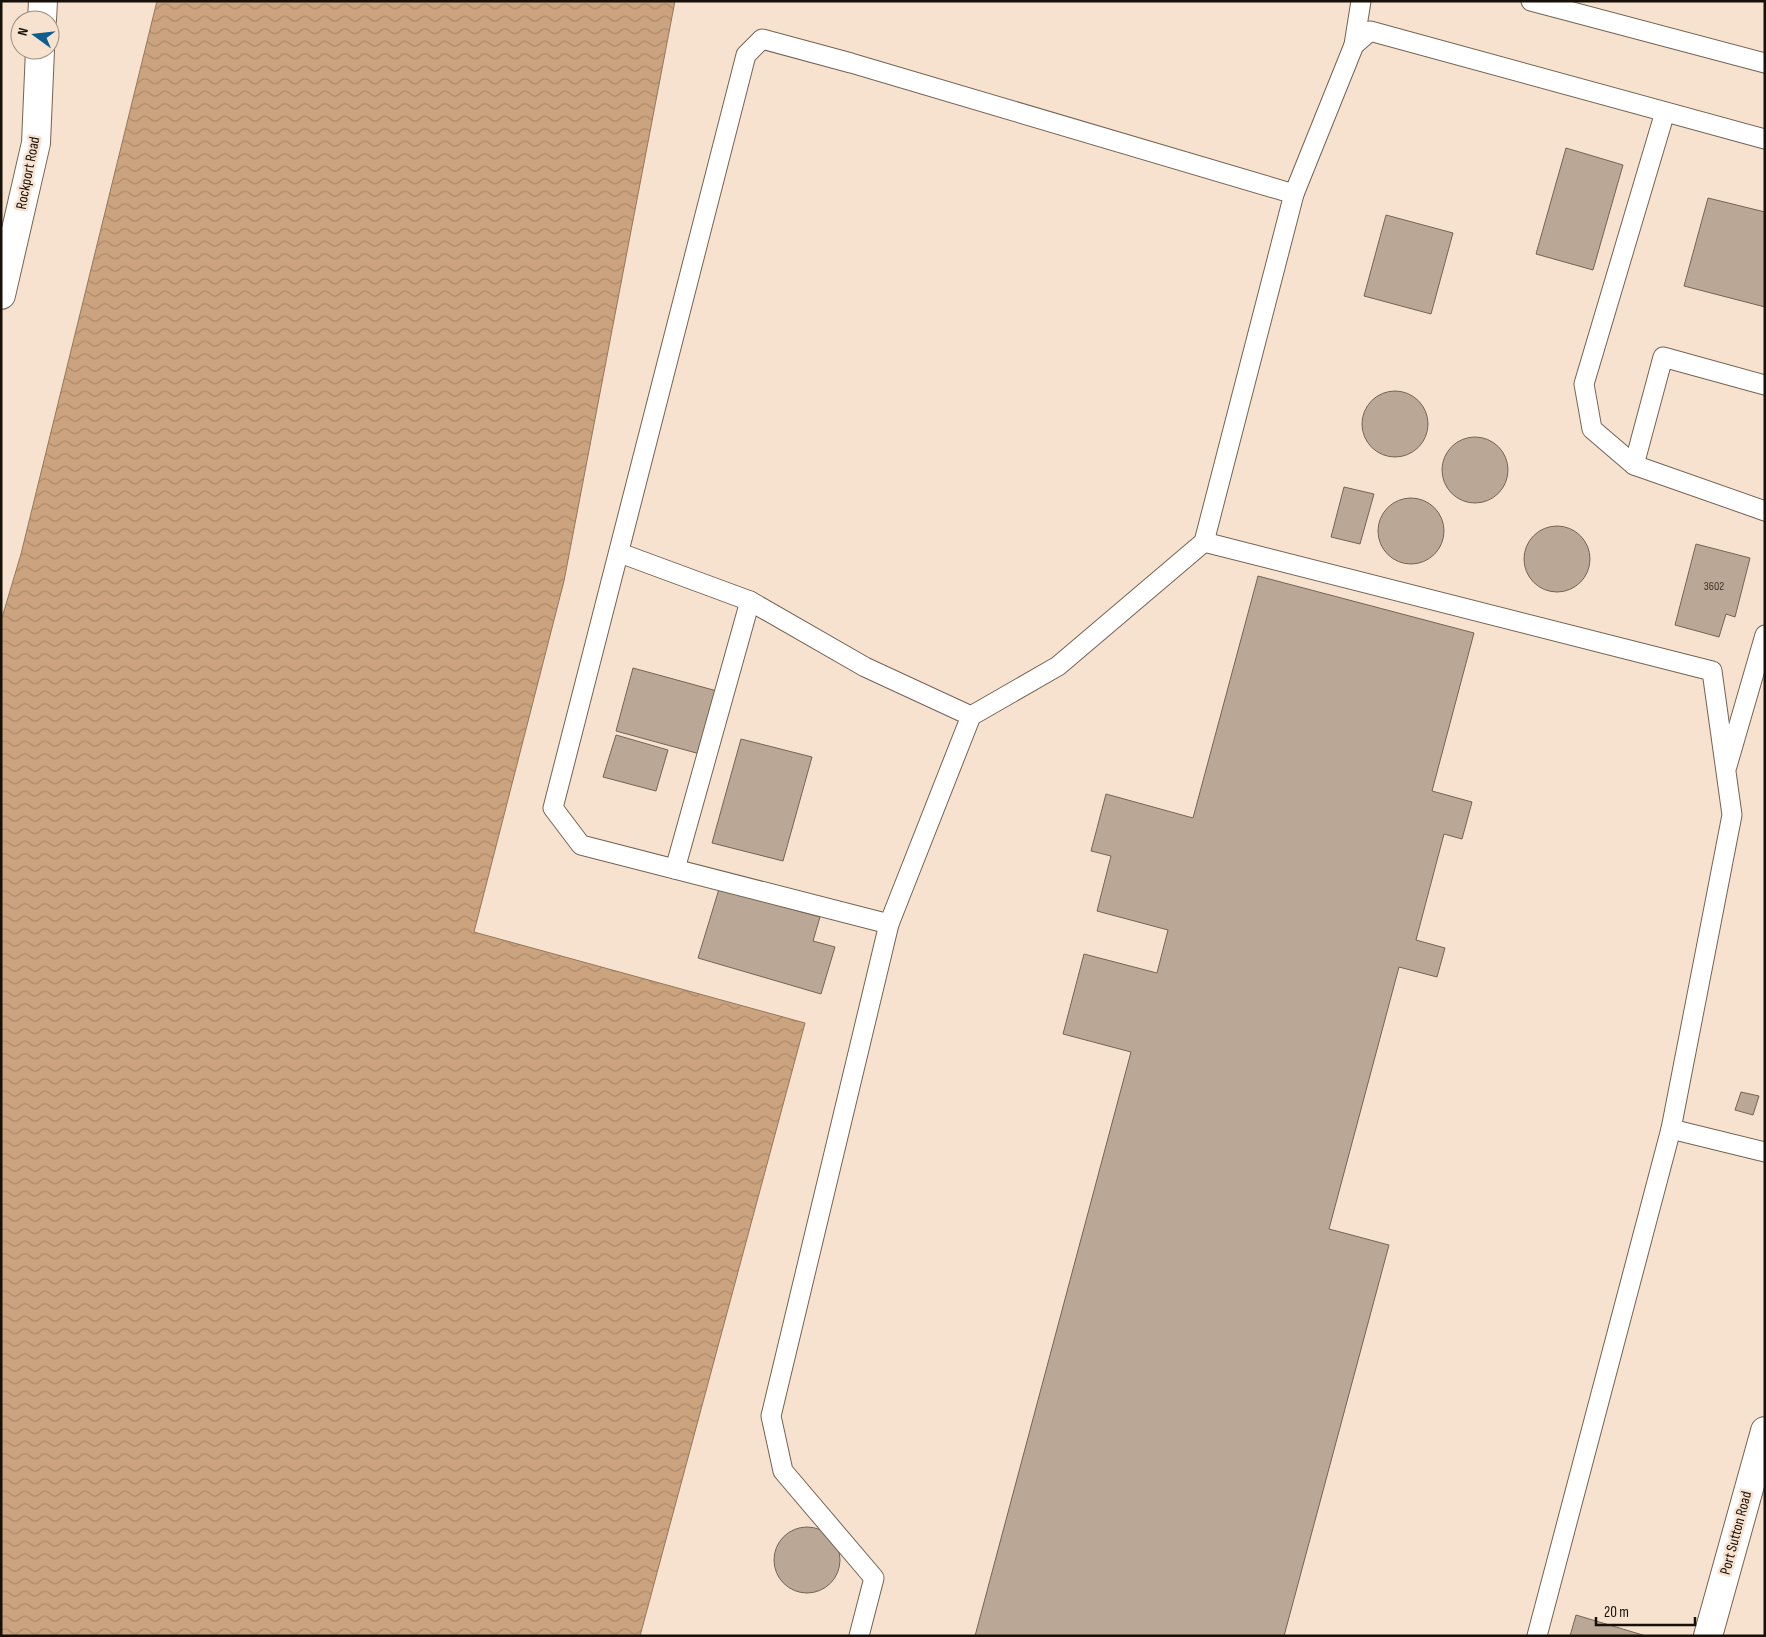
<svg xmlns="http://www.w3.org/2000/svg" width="1766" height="1637" viewBox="0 0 1766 1637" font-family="'Sofia Sans Condensed',sans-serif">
<defs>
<pattern id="water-waves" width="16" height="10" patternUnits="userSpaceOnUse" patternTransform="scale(1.25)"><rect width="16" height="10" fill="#cba37e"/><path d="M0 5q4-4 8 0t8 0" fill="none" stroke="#ae8b6c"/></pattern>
</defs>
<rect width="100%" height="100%" fill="#f7e2cf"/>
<!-- water -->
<polygon fill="url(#water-waves)" stroke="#95775b" points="157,1 675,1 564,581 474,932 805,1023 640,1636 1,1636 1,621 21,554"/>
<!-- building -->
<g fill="#bba795" stroke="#766353">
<polygon points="1566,148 1623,165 1593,270 1536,254"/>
<polygon points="1708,198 1765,212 1765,307 1684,286"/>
<polygon points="1386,215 1453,233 1431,314 1364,296"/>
<circle cx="1395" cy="424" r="33"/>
<circle cx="1475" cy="470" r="33"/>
<polygon points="1344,487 1374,494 1360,544 1331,537"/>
<circle cx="1411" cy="531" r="33"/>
<circle cx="1557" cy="559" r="33"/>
<polygon points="1696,544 1750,558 1735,617 1726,614 1719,637 1675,625"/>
<polygon points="1258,576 1474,633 1432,791 1472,802 1462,839 1444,834 1416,940 1445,948 1437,977 1399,967 1329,1229 1389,1245 1284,1636 975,1636 1131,1052 1063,1034 1084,954 1157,973 1168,930 1097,911 1111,856 1091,851 1106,794 1193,818"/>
<polygon points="633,668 717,691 700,754 616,731"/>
<polygon points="616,735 668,750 656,791 603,777"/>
<polygon points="741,739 812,757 783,861 712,843"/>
<polygon points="719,889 820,917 813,941 835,947 821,994 698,958"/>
<polygon points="1741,1092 1759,1096 1753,1115 1735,1110"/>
<circle cx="807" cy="1560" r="33"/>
<polygon points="1576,1615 1646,1636 1570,1636"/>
</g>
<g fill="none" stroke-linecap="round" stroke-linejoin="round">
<!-- lane casing -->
<g stroke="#756352" stroke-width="21">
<g id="lane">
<polyline points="1531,1 1765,63"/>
<polyline points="1354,45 1361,1"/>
<polyline points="1765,385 1663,357 1634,465 1765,511"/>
<polyline points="1634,465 1592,429 1584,384 1665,112"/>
<polyline points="1204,542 1712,671 1732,815 1671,1129"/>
<polyline points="620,553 750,601 865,667 971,716"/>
<polyline points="1727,766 1765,635"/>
<polyline points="675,869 750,601"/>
<polyline points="889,924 581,845 553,808 746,55 762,39 851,63 1294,194"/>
<polyline points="859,1636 874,1578 783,1471 771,1416 889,924 971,716 1058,666 1204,542 1294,194 1354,45 1370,31 1765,139"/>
<polyline points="1537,1636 1671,1129 1765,1152"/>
</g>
</g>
<!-- street casing -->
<g stroke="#756352" stroke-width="30">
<g id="street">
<polyline points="42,20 43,1"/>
<polyline points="1,295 36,143 40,50"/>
<polyline points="1708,1636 1765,1431"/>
</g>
</g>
<!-- lane -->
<use href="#lane" stroke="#fff" stroke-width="19"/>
<!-- street -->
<use href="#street" stroke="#fff" stroke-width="28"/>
</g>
<g text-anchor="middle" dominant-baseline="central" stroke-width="5" stroke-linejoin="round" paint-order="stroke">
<!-- number labels -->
<g font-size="12" fill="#40362c">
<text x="1714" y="586">3602</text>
</g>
<!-- street labels -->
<g font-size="15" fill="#171009" stroke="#f7e2cf">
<text transform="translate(28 173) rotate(-79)">Rockport Road</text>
<text transform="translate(1736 1533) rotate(-75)">Port Sutton Road</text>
</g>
</g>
<!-- border -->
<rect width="1766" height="1637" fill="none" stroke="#171009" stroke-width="5"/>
<!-- north arrow -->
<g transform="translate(35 35) rotate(285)"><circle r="24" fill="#f7e2cf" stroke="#9d8e80"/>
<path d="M0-4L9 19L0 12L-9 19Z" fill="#0d5e90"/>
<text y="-8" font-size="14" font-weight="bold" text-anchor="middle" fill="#171009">N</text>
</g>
<!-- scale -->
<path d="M1596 1617v8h99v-8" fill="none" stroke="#171009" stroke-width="2.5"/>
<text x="1604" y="1617" font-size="15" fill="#171009" stroke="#f7e2cf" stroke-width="4" paint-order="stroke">20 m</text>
</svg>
